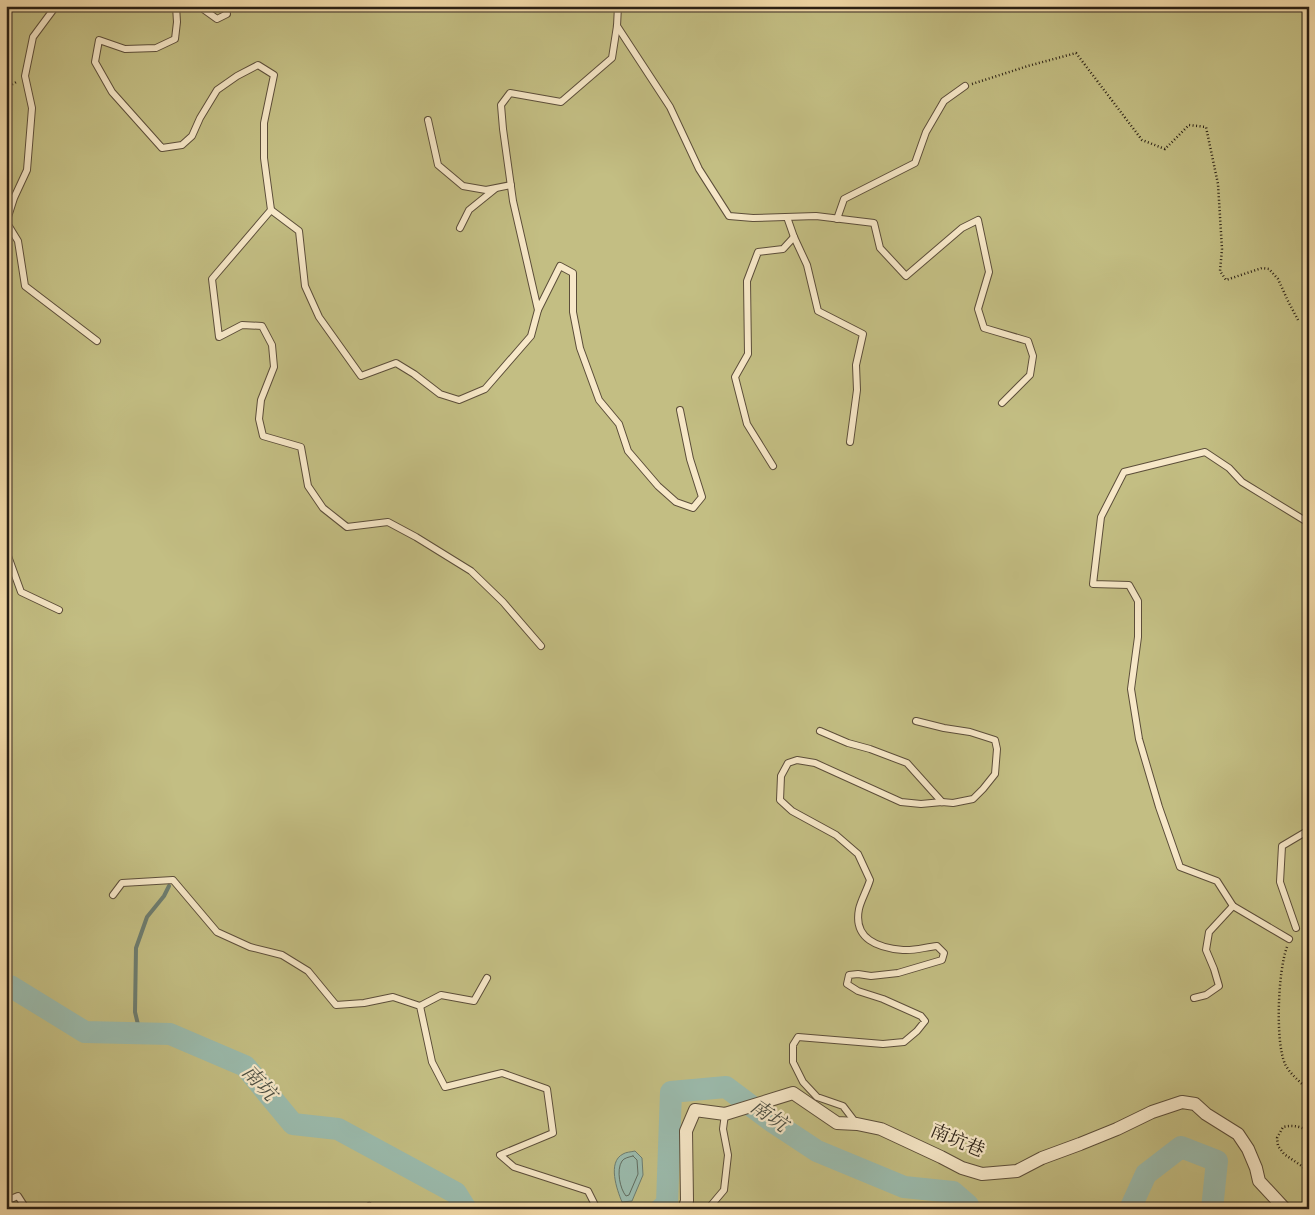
<svg xmlns="http://www.w3.org/2000/svg" width="1315" height="1215" viewBox="0 0 1315 1215" font-family="'Sorts Mill Goudy','Noto Serif TC',serif">
<rect width="100%" height="100%" fill="#f3dbaa"/>
<filter id="stains"><feTurbulence type="fractalNoise" baseFrequency=".004" numOctaves="4"/><feColorMatrix values="0 0 0 0 .2 0 0 0 0 .09 0 0 0 0 .02 0 0 0 .5 -.17"/></filter>
<radialGradient id="worn" r=".72"><stop offset=".6" stop-color="#630" stop-opacity="0"/><stop offset="1" stop-color="#630" stop-opacity=".3"/></radialGradient>
<!-- green -->
<rect fill="#c3be83" stroke="#766e4c" x="6" y="6" width="1303" height="1203"/>
<!-- water -->
<path fill="#9bbbad" stroke="#6d7d70" d="M635 1151 642 1158 643 1175 632 1201 622 1202C617 1190 607 1162 623 1154 626 1152 631 1152 635 1151Z"/>
<g fill="none" stroke-linecap="round" stroke-linejoin="round">
<!-- shore -->
<path stroke="#626d60" stroke-width="1" d="M633 1156 637 1160 638 1174 629 1195 626 1196C620 1189 616 1170 622 1161 624 1158 629 1157 633 1156Z"/>
<!-- stream -->
<polyline stroke="#6d7d70" stroke-width="4" points="140,1033 135,1012 136,948 147,917 164,896 169,886"/>
<!-- river -->
<g stroke="#9bbbad" stroke-width="22">
<polyline points="6,990 10,986 85,1032 170,1034 245,1066 293,1124 338,1129 456,1193 466,1209"/>
<polyline points="661,1209 667,1203 671,1092 726,1087 770,1120 817,1151 904,1187 953,1192 968,1205 969,1209"/>
<polyline points="1130,1209 1146,1174 1181,1147 1217,1161 1212,1209"/>
</g>
<!-- service casing -->
<g stroke="#5c4e3a" stroke-width="8">
<g id="service">
<polyline points="176,6 177,22 175,39 156,48 125,49 99,40 95,62 112,92 162,148 182,145 192,136 200,118 217,90 237,76 258,65 274,75 264,123 264,158 271,210 212,279 219,337 242,325 262,326 272,345 274,367 261,400 259,419 263,436 301,447 308,486 323,508 347,527 388,522 416,537 471,571 503,602 541,646"/>
<polyline points="199,6 217,19 227,14 225,6"/>
<polyline points="618,6 617,26 612,58 561,102 510,93 501,105 503,129 513,201 538,310 560,266 573,273 573,312 580,348 599,400 619,424 628,451 658,486 676,502 693,508 702,497 690,459 680,410"/>
<polyline points="617,26 670,107 699,169 729,216 753,218 816,216 874,223 880,248 906,276 962,228 978,220 989,272 978,309 984,328 1028,341 1033,356 1030,375 1002,403"/>
<polyline points="428,120 438,165 463,186 486,190 511,185"/>
<polyline points="271,210 299,231 305,286 319,317 361,376 396,363 414,374 440,394 459,400 485,389 531,336 538,310"/>
<polyline points="787,217 794,237 807,265 818,311 863,334 856,365 857,390 850,442"/>
<polyline points="837,219 844,199 915,163 926,132 944,101 965,86"/>
<polyline points="6,223 14,198 27,170 32,108 25,76 33,37 56,6"/>
<polyline points="7,223 18,241 25,286 97,341"/>
<polyline points="460,228 469,210 495,189"/>
<polyline points="773,466 747,424 735,377 748,354 747,281 758,252 783,249 794,237"/>
<polyline points="6,546 8,556 21,592 59,610"/>
<polyline points="820,731 848,743 870,749 907,763 942,802"/>
<polyline points="113,895 122,883 173,880 217,932 250,947 282,955 308,971 336,1005 364,1003 393,997 420,1006 432,1062 445,1087 502,1073 547,1089 553,1133 500,1155 514,1167 588,1191 597,1209"/>
<polyline points="1296,928 1280,882 1282,846 1309,830"/>
<polyline points="1289,939 1233,906 1217,881 1180,867 1159,807 1139,739 1131,689 1138,637 1138,601 1129,585 1093,584 1101,517 1124,472 1205,452 1229,468 1242,482 1304,520"/>
<polyline points="1194,998 1206,995 1219,986 1214,969 1206,950 1209,932 1233,906"/>
<polyline points="420,1006 441,995 474,1001 487,978"/>
<path d="M856 1123 843 1106 817 1097 803 1082 793 1062V1045L798 1037 883 1044 904 1042 917 1031 925 1021 921 1016 883 999 858 991 847 984 849 975 858 974 871 976 898 973 942 960 944 953 937 946C926 947 914 951 903 950 878 948 853 939 859 909 861 900 867 890 870 880L858 854 836 835 792 811 780 800 781 776 788 763 797 760 815 763 901 802 921 804 942 802 953 803 973 799 983 789 995 774 997 749 995 740 970 732 944 728 916 721"/>
<polyline points="6,1201 18,1196 25,1207 25,1209"/>
<polyline points="369,1206 371,1209"/>
<polyline points="708,1209 724,1190 728,1155 723,1129 725,1114"/>
</g>
</g>
<!-- minor casing -->
<g stroke="#5c4e3a" stroke-width="14">
<polyline id="minor" points="684,1209 687,1201 686,1131 695,1110 725,1114 793,1093 837,1123 857,1124 881,1129 941,1157 962,1168 982,1174 1017,1171 1042,1158 1080,1144 1117,1129 1152,1112 1182,1102 1195,1104 1206,1114 1238,1134 1248,1149 1256,1168 1259,1181 1285,1209"/>
</g>
<!-- path -->
<g stroke="#291f14" stroke-width="2.5" stroke-dasharray="1 2.5" stroke-linecap="butt">
<polyline points="972,84 1028,66 1076,53 1142,140 1165,149 1189,125 1206,127 1218,184 1222,249 1220,271 1226,280 1262,268 1269,269 1278,279 1288,301 1298,320"/>
<polyline points="6,88 18,81"/>
<path d="M1287 947C1278 971 1275 1041 1285 1064 1290 1074 1300 1082 1309 1090"/>
<path d="M1309 1131C1300 1126 1292 1125 1283 1127L1277 1138 1278 1146 1284 1154 1309 1171"/>
</g>
<!-- service -->
<use href="#service" stroke="#f7e8c8" stroke-width="6"/>
<!-- minor -->
<use href="#minor" stroke="#f7e8c8" stroke-width="12"/>
</g>
<g text-anchor="middle" dominant-baseline="central" stroke-width="4.5" stroke-linejoin="round" paint-order="stroke">
<!-- street labels -->
<g font-size="19" fill="#291f14" stroke="#f7e8c8">
<text transform="translate(957 1142) rotate(23)">南坑巷</text>
</g>
<!-- water labels -->
<g font-size="20" font-style="italic" fill="#4b4e42" stroke="#f7e8c8">
<text transform="translate(258 1084) rotate(47)">南坑</text>
<text transform="translate(768 1117) rotate(35)">南坑</text>
</g>
</g>
<!-- margin -->
<rect width="1315" height="1215" fill="none" stroke="#f3dbaa" stroke-width="25"/>
<rect x="8" y="8" width="1300" height="1200" fill="none" stroke="#291f14" stroke-width="2.5"/>
<rect x="12" y="12" width="1290" height="1190" fill="none" stroke="#291f14"/>
<rect width="100%" height="100%" filter="url(#stains)"/>
<rect width="100%" height="100%" fill="url(#worn)"/>
</svg>
